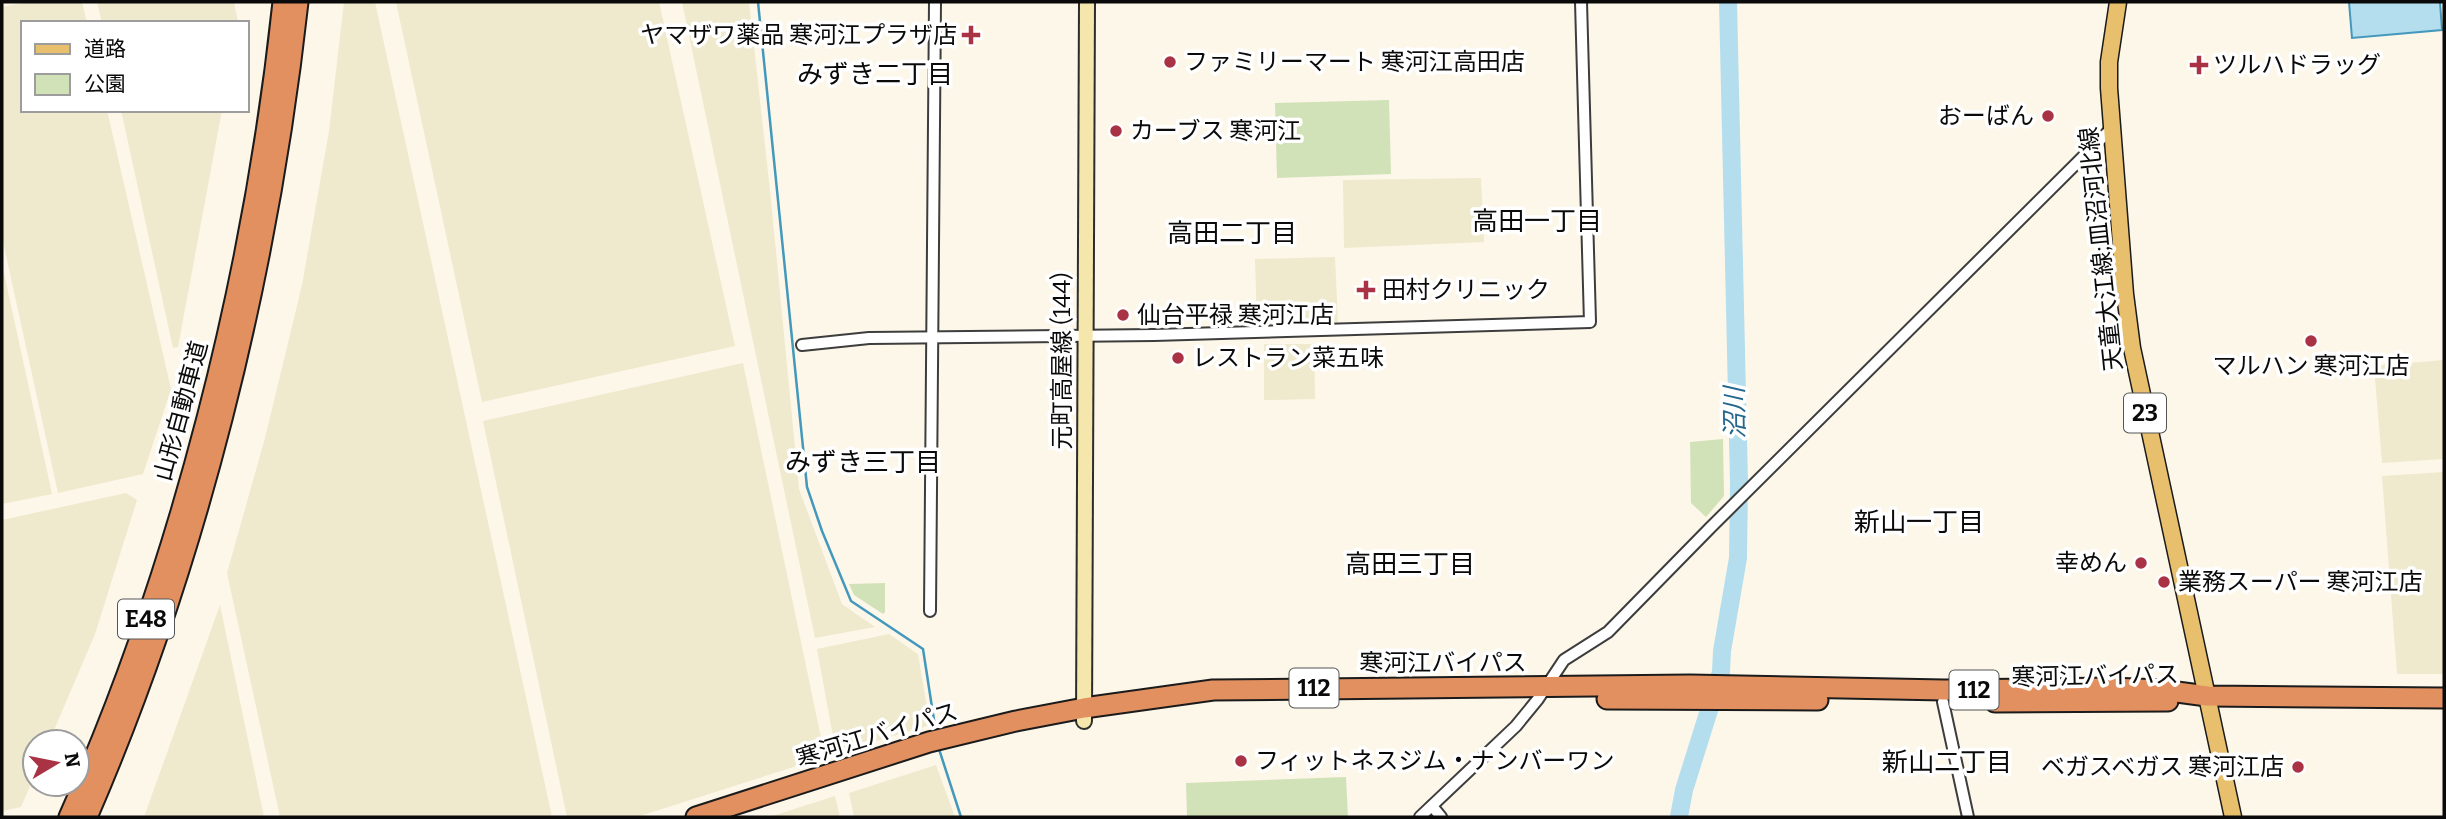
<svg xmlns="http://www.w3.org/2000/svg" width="2446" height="819" viewBox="0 0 2446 819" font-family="Bitter,'Noto Sans JP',serif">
<rect width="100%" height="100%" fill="#fdf7e9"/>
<!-- farmland -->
<g fill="#efe9cd">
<polygon points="26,2 82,2 87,23 23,23 23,110 107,110 171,389 143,474 58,493 2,237 2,7"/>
<polygon points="97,2 234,2 238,22 102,23"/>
<polygon points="344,2 375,2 552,817 280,817 227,573 265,438 302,285 329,131"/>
<polygon points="396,2 659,2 735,346 482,402"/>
<polygon points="682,2 749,2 770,190 799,489 842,604 875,627 815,638"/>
<polygon points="121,110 222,110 178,347 173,348"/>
<polygon points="1481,178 1484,242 1344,248 1343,180"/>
<polygon points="1335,257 1338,324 1257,326 1255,259"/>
<polygon points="2,264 52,494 2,504"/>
<polygon points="1264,344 1314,344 1315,399 1264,400"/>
<polygon points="2444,360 2444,459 2382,463 2374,366"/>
<polygon points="743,363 825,757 637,817 567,817 483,421"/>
<polygon points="2444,472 2444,674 2397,674 2382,476"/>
<polygon points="126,493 137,500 95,634 49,742 35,742 35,774 21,807 2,811 2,520"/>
<polygon points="220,605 264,817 144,817"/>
<polygon points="889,634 918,654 930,725 836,753 817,649"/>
<polygon points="936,765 955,817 854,817 849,793"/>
<polygon points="835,796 840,817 769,817"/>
</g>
<!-- green -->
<g fill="#d2e2b8">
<polygon points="1389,100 1391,174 1277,178 1275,103"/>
<polygon points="1723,439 1724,496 1706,517 1691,503 1690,442"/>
<polygon points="885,583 885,612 883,614 854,595 849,584"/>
<polygon points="1346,777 1348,817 1187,817 1186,783"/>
</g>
<!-- water -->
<polygon fill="#b4deee" stroke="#4398bc" stroke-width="2" points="2349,2 2440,2 2442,30 2352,38"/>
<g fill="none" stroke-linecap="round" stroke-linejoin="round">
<!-- stream -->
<g stroke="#4398bc" stroke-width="2.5">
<polyline points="758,2 807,487 822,531 851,601 923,649 936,733"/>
<polyline points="938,746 961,817"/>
</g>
<!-- river -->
<polyline stroke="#b4deee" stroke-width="18" points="1679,817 1684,790 1721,672 1722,651 1738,558 1739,482 1728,2"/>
<!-- street casing -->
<g stroke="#3d3d3d" stroke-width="14">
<g id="street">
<polyline points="802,345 869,338 1154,335 1590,322 1581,2"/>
<polyline points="930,611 935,2"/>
<polyline points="1943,702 1968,817"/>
<polyline points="1432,806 1441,817"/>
<polyline points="1420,817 1516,726 1538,699 1564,660 1608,632 1710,528 2111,129"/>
</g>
</g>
<!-- secondary casing -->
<g stroke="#2c2c2c" stroke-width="18">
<polyline id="secondary" points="1084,721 1087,2"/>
</g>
<!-- primary casing -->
<g stroke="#1b1b1b" stroke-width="19">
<polyline id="primary" points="2118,2 2109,62 2109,88 2125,294 2132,348 2233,817"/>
</g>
<!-- highway casing -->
<g stroke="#1b1b1b" stroke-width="23">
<g id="highway">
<polyline points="1607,699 1818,700"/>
<polyline points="1995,702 2168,701"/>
<path d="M69 817C181 566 254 275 283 2"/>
<path d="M87 817C197 564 268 275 298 2"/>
<polyline points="696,817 929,742 1016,721 1084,708 1213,690 1690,685 1944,690 2110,688 2162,690 2207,696 2444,698"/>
</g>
</g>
<!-- street -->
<use href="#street" stroke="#fff" stroke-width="10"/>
<!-- secondary -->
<use href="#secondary" stroke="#f5e6ab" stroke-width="14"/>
<!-- primary -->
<use href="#primary" stroke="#e8bf6d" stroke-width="16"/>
<!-- highway -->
<use href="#highway" stroke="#e39061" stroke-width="19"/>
</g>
<!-- markers -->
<g fill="#a93344" stroke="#fff" stroke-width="2.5">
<path d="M967.5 24.5h7v7h7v7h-7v7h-7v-7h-7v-7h7z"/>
<circle cx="1170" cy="62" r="7"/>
<path d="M2195.5 54.5h7v7h7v7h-7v7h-7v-7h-7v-7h7z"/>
<circle cx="2048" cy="116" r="7"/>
<circle cx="1116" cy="131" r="7"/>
<path d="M1362.5 279.5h7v7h7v7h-7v7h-7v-7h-7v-7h7z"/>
<circle cx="1123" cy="315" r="7"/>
<circle cx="2311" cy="341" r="7"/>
<circle cx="1178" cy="358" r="7"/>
<circle cx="2141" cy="563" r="7"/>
<circle cx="2164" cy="582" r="7"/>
<circle cx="1241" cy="761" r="7"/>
<circle cx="2298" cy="767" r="7"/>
</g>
<g text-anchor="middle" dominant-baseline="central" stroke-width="7" stroke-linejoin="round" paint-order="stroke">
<!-- shield labels -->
<g fill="#fff" stroke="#545454" stroke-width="2">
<rect x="2124" y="393.5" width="42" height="39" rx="5"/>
<rect x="118" y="599.5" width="56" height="39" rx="5"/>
<rect x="1289.5" y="668.5" width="49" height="39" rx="5"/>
<rect x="1949.5" y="670.5" width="49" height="39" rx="5"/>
</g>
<g font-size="23" font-weight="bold" fill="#0a0a0a">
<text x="2145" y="413">23</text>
<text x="146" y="619">E48</text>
<text x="1314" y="688">112</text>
<text x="1974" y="690">112</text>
</g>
<!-- poi labels -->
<g font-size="24" fill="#0a0a0a" stroke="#fff" text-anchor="start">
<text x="957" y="35" text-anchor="end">ヤマザワ薬品 寒河江プラザ店</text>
<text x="1184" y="62">ファミリーマート 寒河江高田店</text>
<text x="2213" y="65">ツルハドラッグ</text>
<text x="2034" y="116" text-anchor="end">おーばん</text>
<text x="1130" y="131">カーブス 寒河江</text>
<text x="1382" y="290">田村クリニック</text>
<text x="1137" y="315">仙台平禄 寒河江店</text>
<text x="1192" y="358">レストラン菜五味</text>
<text x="2311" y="366" text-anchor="middle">マルハン 寒河江店</text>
<text x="2127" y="563" text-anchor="end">幸めん</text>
<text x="2178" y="582">業務スーパー 寒河江店</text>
<text x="1255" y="761">フィットネスジム・ナンバーワン</text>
<text x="2284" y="767" text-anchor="end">ベガスベガス 寒河江店</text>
</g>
<!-- street labels -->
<g font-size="24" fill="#0a0a0a" stroke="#fff">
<text transform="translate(2101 249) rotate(-96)">天童大江線;皿沼河北線</text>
<text transform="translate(1062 361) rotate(-90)">元町高屋線 (144)</text>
<text transform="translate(181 411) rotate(-75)">山形自動車道</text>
<text x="1443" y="663">寒河江バイパス</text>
<text transform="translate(2095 676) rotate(-1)">寒河江バイパス</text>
<text transform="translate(877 735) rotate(-17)">寒河江バイパス</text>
</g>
<!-- neighbourhood labels -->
<g font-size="26" fill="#0a0a0a" stroke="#fff">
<text x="875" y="74">みずき二丁目</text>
<text x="1537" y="221">高田一丁目</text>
<text x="1232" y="233">高田二丁目</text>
<text x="863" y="462">みずき三丁目</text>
<text x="1919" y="522">新山一丁目</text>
<text x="1410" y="564">高田三丁目</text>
<text x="1947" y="762">新山二丁目</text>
</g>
<!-- water labels -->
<g font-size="26" font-style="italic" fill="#23688c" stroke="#fff">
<text transform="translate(1735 413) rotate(-91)">沼川</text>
</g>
</g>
<!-- border -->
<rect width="2446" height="819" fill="none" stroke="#0a0a0a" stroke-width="7"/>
<!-- legend -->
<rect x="21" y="21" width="228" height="91" fill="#ffffff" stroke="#9d9d9d" stroke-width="2"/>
<rect x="35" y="44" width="35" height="10" fill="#e8bf6d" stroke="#9d9d9d" stroke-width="2"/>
<text x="84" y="56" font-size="21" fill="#0a0a0a">道路</text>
<rect x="35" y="74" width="35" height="21" fill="#d2e2b8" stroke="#9d9d9d" stroke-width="2"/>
<text x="84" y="91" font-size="21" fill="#0a0a0a">公園</text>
<!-- north arrow -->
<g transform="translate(56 763) rotate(80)"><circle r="33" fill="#ffffff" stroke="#9d9d9d" stroke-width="2"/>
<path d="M0-5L12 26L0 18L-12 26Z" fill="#a93344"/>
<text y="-10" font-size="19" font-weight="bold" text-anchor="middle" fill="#0a0a0a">N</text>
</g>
</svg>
